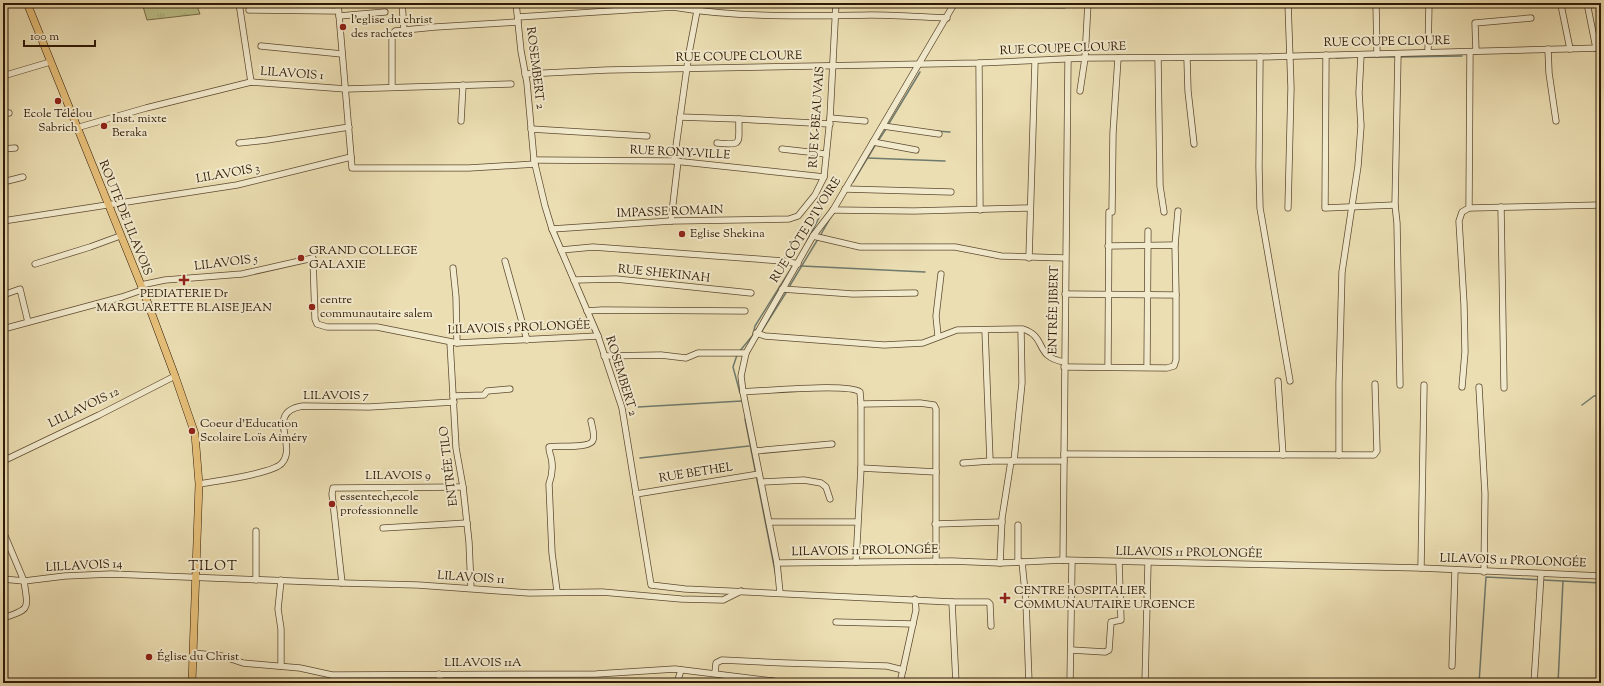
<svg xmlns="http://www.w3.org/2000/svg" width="1604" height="686" viewBox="0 0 1604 686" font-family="'Sorts Mill Goudy',serif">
<defs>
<pattern id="park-tufts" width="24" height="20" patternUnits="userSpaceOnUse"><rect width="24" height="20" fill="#bcc089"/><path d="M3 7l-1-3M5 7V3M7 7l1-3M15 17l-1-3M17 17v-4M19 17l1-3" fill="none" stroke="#a2a475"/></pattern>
</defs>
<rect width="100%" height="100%" fill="#ebdeb2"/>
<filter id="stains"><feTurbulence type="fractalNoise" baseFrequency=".005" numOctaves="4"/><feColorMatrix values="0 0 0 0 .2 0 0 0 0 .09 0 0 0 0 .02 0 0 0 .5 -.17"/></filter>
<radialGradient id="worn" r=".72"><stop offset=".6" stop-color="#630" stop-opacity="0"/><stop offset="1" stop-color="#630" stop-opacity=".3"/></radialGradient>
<!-- park -->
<polygon fill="url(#park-tufts)" stroke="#766c48" points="142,3 196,3 200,14 147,20"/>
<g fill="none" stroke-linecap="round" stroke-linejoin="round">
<!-- stream -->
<g stroke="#6f7a6e" stroke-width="1.5">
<polyline points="1362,57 1397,57"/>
<polyline points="1400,57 1462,56"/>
<polyline points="1336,58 1359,57"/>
<polyline points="888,125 920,72"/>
<polyline points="936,131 950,132"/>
<polyline points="878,141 886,129"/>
<polyline points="868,158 945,161"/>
<polyline points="853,182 876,144"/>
<polyline points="820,236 832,215"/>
<polyline points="807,241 821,214"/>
<polyline points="802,266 925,272"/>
<polyline points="789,287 818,239"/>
<polyline points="760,334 787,291"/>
<polyline points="739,352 753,335 755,326 792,267"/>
<polyline points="737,355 733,367 740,393"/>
<polyline points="1582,405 1594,396 1601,395"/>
<polyline points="638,407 742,401"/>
<polyline points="745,419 776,576"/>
<polyline points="640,458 749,446"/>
<polyline points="1479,683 1486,577 1601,583"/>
<polyline points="1558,683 1563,581"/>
</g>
<!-- minor casing -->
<g stroke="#5e4a31" stroke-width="7">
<g id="minor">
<polyline points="239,3 251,82"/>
<polyline points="338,3 352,168 469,168 535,164"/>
<polyline points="402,3 404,30"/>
<polyline points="516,3 521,51 527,83 534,160 545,206 552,229 598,336 622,408 651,585 685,589 952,602 956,683"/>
<polyline points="1376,3 1377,54"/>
<polyline points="1587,3 1596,48"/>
<polyline points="1561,5 1570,49"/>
<polyline points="249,10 338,11"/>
<polyline points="339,16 385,12"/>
<path d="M518 17 673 7C739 18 804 16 871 15 896 15 922 17 947 18"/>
<polyline points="261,46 342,54"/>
<polyline points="1548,49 1549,73 1556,121"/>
<polyline points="1476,51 1475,23 1531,18"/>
<polyline points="1428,52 1429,3"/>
<polyline points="1398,54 1395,205 1397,223 1400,385"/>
<polyline points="1326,55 1325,208 1395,205"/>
<polyline points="1260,57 1259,167 1260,208 1290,381"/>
<polyline points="1158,58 1160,186 1164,212"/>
<polyline points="1187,58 1188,91 1194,144"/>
<polyline points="979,63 980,210"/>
<polyline points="525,74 607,70 979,63 1085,58 1260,57 1601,48"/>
<polyline points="3,76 50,62"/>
<polyline points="392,87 392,36 395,31 435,27 518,22"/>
<polyline points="1080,91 1085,58 1088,3"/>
<polyline points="3,113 9,113"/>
<polyline points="680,117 739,119"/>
<polyline points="830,118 865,121"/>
<polyline points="461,121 463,85"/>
<polyline points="883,126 939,134"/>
<polyline points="76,128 146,108 251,82 346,89 511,84"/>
<polyline points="531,129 647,136"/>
<polyline points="873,142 916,150"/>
<polyline points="239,143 267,140 349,127"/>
<path d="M717 143C744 146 738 143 739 119L830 124"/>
<polyline points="3,149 15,148"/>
<polyline points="782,149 826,154"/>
<polyline points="534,160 674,161 824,177"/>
<polyline points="674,161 689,53 697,11"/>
<polyline points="3,182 23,177"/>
<polyline points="845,189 951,192"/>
<polyline points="1501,207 1504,388"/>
<polyline points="1288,208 1291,88 1288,3"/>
<polyline points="1469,208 1470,52"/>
<polyline points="833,210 914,211 1030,208"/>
<polyline points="1112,212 1113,133 1118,58"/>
<polyline points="3,221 237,185 351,157"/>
<polyline points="671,221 678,161"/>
<polyline points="552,229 671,221 789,219 798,216 815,195 824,177 830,118 836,3"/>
<polyline points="813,236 860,247 955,247 1001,256 1065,258"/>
<polyline points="1175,245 1178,211"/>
<polyline points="1108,246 1175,245 1176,295"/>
<polyline points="561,250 593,247 784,261 798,264"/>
<polyline points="1029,258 1035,62"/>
<polyline points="505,261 527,340"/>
<polyline points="35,264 90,247 120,236"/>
<polyline points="453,268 456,297 457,343"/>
<polyline points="574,280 616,279 751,293"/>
<polyline points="141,285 165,280 242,274 313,258 315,319 317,324 327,327 377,327 457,343 598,336"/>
<polyline points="782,289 853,294 915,293"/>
<polyline points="3,295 20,289 28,322"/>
<polyline points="587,311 602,310 745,311"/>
<polyline points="3,329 122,297 142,290"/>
<polyline points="985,330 990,461"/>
<path d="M756 333 765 336 884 345 923 343 957 330 1023 329C1048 337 1033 356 1064 362"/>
<polyline points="938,336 936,316 941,274"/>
<polyline points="450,342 456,448 463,487 469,542 471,588"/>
<polyline points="604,356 661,355 686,358 698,353 746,353"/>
<polyline points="1064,367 1167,368 1174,366 1176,360 1176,295 1065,294"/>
<polyline points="1108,367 1109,212"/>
<polyline points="1147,367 1148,231"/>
<polyline points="1278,381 1283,455"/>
<polyline points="1462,387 1465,352 1464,304 1459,221 1462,212 1469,208 1601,205"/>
<polyline points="1479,387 1485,494 1484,572"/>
<path d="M743 392C762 391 849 383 860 392L861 404V468L856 562"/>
<polyline points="453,396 484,395 487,391 510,389"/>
<polyline points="861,404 920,403 934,405 936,409 936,472"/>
<polyline points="755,451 832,444"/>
<polyline points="1064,454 1374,455 1377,451 1375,384"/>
<polyline points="1339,455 1339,383 1342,272 1358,166 1361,126 1359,93 1361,55"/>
<polyline points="3,461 99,415 175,376"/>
<polyline points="1014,461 1022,383 1021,330"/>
<polyline points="963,463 990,461 1064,461"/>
<polyline points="861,468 936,472 936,561"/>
<polyline points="761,482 804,480 821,483 826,487 830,499"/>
<path d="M199 484C215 481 273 474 282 463 298 445 264 412 303 406L369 407 454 402"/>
<polyline points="636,494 759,474"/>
<polyline points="769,522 857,522"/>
<polyline points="935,524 1002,522"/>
<polyline points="1018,525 1018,562"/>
<polyline points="383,528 467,523"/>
<polyline points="3,531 24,581 3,579"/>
<polyline points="256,531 256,580"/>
<polyline points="1063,560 1068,59"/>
<polyline points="1022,562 1026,602 1029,683"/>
<polyline points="777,563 952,561 1000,563 1063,560 1421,568 1601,576"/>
<polyline points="1000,563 1002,518 1011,461"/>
<polyline points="1421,568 1424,385"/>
<polyline points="281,580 278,609 281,629 281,666"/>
<polyline points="342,583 332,494 333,488 463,487"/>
<path d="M557 591 552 553 549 484C552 476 553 465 551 457 550 453 549 452 549 447 558 445 591 449 593 440 595 435 592 426 591 421"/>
<polyline points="780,593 777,563 743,392 741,376 746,353 813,236 833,210 954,4 1064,5"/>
<polyline points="952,602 988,602 990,604 991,626"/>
<path d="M3 618C31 609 28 609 24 581L65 576 111 574 342 583 418 585 529 593 602 592 681 599 723 600 741 591"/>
<polyline points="836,622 913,624"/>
<polyline points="1071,650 1105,652 1109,650 1111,622 1121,620 1119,562"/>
<polyline points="193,653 222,656 243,663 300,668 332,675 596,674 675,669 772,681 772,683"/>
<polyline points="1452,666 1455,570"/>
<polyline points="715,673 716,663 722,660 785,663 887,666 903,670"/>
<polyline points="439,674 441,683"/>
<polyline points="772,681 792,683"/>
<polyline points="677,683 681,670"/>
<polyline points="900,683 916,610 915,599"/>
<polyline points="1070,683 1072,561"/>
<polyline points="1145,683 1148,563"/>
<polyline points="1534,683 1541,574"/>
</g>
</g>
<!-- major casing -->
<g stroke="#2f1906" stroke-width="8">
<polyline id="major" points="27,3 141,285 175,376 195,434 199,484 192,683"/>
</g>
<!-- minor -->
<use href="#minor" stroke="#f2eacd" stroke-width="5.5"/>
<!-- major -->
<use href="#major" stroke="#e6bf79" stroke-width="7"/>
</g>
<!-- markers -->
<g fill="#8f2418" stroke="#f2eacd" stroke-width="1.5">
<circle cx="343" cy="27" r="4"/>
<circle cx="58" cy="101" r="4"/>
<circle cx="104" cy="126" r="4"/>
<circle cx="682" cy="234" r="4"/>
<circle cx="301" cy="258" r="4"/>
<path d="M182 274h4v4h4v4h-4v4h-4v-4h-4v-4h4z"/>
<circle cx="312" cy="307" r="4"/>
<circle cx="192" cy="431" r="4"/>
<circle cx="332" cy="504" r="4"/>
<path d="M1003 592h4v4h4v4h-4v4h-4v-4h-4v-4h4z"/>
<circle cx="149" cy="657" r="4"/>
</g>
<g text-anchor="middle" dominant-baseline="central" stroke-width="4" stroke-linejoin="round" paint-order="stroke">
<!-- poi labels -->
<g font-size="12" fill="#2f1906" stroke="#f2eacd" text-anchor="start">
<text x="351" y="20">l'eglise du christ<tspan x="351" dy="14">des rachetes</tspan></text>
<text x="58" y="114" text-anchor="middle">Ecole Télélou<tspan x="58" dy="14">Sabrich</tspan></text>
<text x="112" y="119">Inst. mixte<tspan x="112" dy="14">Beraka</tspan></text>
<text x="690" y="234">Eglise Shekina</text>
<text x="309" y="251">GRAND COLLEGE<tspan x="309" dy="14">GALAXIE</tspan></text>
<text x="184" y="294" text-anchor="middle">PEDIATERIE Dr<tspan x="184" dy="14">MARGUARETTE BLAISE JEAN</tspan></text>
<text x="320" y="300">centre<tspan x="320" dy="14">communautaire salem</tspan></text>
<text x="200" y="424">Coeur d'Education<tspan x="200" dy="14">Scolaire Loïs Aiméry</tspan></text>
<text x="340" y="497">essentech,ecole<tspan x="340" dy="14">professionnelle</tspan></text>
<text x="1014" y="591">CENTRE hOSPITALIER<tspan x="1014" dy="14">COMMUNAUTAIRE URGENCE</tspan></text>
<text x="157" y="657">Église du Christ</text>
</g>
<!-- street labels -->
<g font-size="12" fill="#2f1906" stroke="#f2eacd">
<text transform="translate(1387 42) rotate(-1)">RUE COUPE CLOURE</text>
<text transform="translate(1063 49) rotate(-2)">RUE COUPE CLOURE</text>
<text transform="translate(739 57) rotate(-1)">RUE COUPE CLOURE</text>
<text transform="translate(535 68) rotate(83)">ROSEMBERT 2</text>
<text transform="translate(292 74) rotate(4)">LILAVOIS 1</text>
<text transform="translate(817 117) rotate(-86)">RUE K-BEAUVAIS</text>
<text transform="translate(680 153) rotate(3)">RUE RONY-VILLE</text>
<text transform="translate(228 174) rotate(-10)">LILAVOIS 3</text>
<text transform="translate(670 212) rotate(-2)">IMPASSE ROMAIN</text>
<text transform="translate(125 218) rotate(68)">ROUTE DE LILAVOIS</text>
<text transform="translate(806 230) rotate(-58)">RUE CÔTE D'IVOIRE</text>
<text transform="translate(226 263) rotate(-7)">LILAVOIS 5</text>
<text transform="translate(664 274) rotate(6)">RUE SHEKINAH</text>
<text transform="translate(1054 310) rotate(-89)">ENTRÉE JIBERT</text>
<text transform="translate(519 328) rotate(-2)">LILAVOIS 5 PROLONGÉE</text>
<text transform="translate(621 376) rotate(73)">ROSEMBERT 2</text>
<text x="336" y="396">LILAVOIS 7</text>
<text transform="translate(84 408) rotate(-26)">LILLAVOIS 12</text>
<text transform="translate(449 466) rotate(-97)">ENTRÉE TILO</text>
<text transform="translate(696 473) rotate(-9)">RUE BETHEL</text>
<text x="398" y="476">LILAVOIS 9</text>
<text transform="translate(865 551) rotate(-1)">LILAVOIS 11 PROLONGÉE</text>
<text transform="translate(1189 553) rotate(1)">LILAVOIS 11 PROLONGÉE</text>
<text transform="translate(1513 561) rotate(2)">LILAVOIS 11 PROLONGÉE</text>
<text transform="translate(84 566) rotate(-3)">LILLAVOIS 14</text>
<text transform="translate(471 578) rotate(4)">LILAVOIS 11</text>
<text x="483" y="663">LILAVOIS 11A</text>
</g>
<!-- quarter labels -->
<g font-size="14" letter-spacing="1" fill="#2f1906" stroke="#f2eacd">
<text x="213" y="567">TILOT</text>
</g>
</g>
<!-- margin -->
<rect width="1604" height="686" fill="none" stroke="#ebdeb2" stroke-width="16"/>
<rect x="4" y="4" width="1596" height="678" fill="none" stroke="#2f1906" stroke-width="2"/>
<rect x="8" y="8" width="1588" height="670" fill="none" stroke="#2f1906"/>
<!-- scale -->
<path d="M24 40v6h71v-6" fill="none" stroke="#2f1906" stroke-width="2"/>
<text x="30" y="40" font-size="12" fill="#2f1906" stroke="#f2eacd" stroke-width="3" paint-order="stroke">100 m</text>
<rect width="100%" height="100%" filter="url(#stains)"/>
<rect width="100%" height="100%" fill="url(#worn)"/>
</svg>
